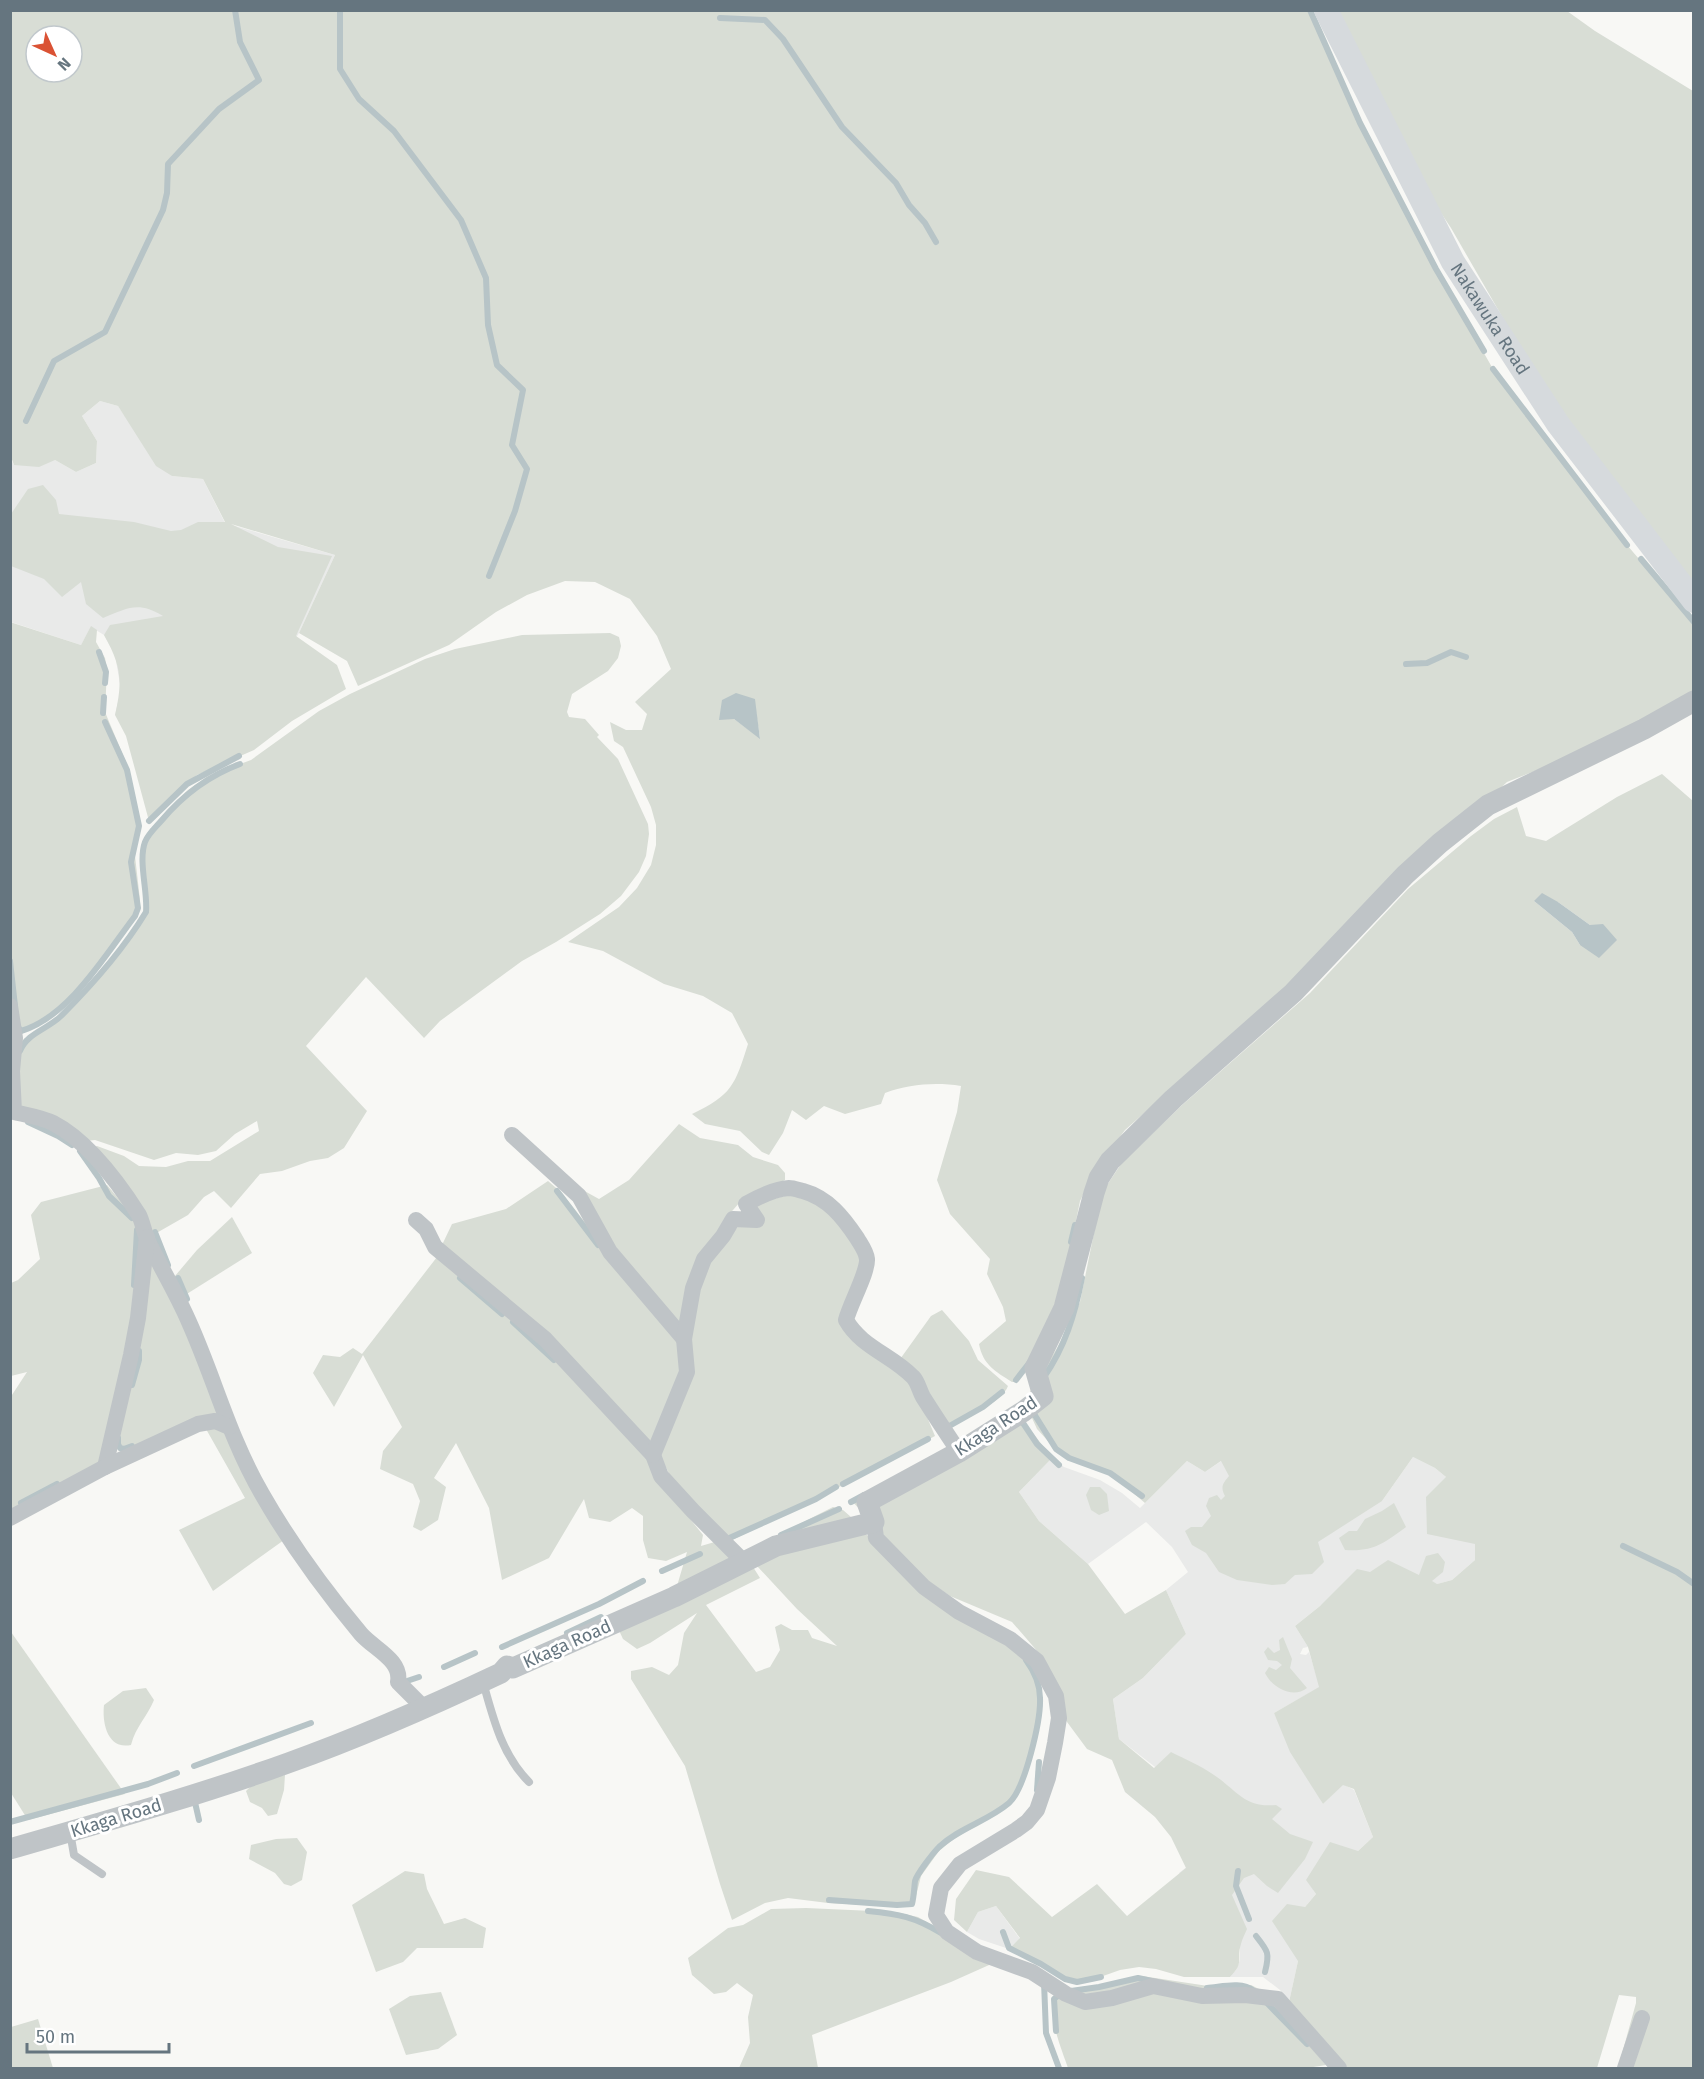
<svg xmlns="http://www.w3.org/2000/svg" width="1704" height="2079" viewBox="0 0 1704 2079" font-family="'Fira Sans',sans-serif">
<rect width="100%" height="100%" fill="#f8f8f5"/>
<!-- built -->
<g fill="#e9eae9">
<polygon points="100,401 118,406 133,428 172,476 203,479 225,523 335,555 299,633 286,654 115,715 121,690 115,655 104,635 91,627 81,645 11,622 10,457 14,465 55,460 76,472 96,463 97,441 82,416"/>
<polygon points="1263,1433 1382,1501 1413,1457 1435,1468 1446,1477 1475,1544 1475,1560 1452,1580 1437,1584 1370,1572 1320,1606 1295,1626 1308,1647 1303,1648 1300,1654 1306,1655 1309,1652 1320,1687 1274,1713 1323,1804 1343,1784 1354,1790 1373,1837 1358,1851 1307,1880 1316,1894 1305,1907 1298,1961 1289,2002 1280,1990 1263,1977 1230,1977 1236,1970 1240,1960 1240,1945 1179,1873 1235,1829 1119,1739 1113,1699 1143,1678 1186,1634 1166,1590 1188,1572 1172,1547 1146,1522 1088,1564 1039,1521 1019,1492 1052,1458 1064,1467 1100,1480 1122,1493 1140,1508 1187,1461 1205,1472"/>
<polygon points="996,1906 1020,1939 1009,1949 979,1939 967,1932 978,1912"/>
</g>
<!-- green -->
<g fill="#d8ddd5" fill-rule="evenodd">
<path d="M10 11H1310L1360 123 1436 269 1493 369 1627 545 1693 622V691L1576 755 1507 782 1268 1003 1125 1130 1096 1169 1080 1201 1067 1266 1040 1349 1017 1382H1012C995 1371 983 1365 979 1344L1006 1321 1003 1307 987 1274 990 1259 950 1214 937 1180 957 1112 961 1086C936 1082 909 1084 885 1093L881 1104 845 1114 824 1106 806 1120 792 1110 783 1133 769 1155 762 1152 740 1131 705 1124 692 1114C732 1095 735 1085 748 1044L732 1013 703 996 664 984 603 951 568 942 619 907 637 888 651 865 656 845V825L651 807 623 747 614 741 610 722 626 730H642L647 714 635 702 671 669 657 636 630 599 595 582 565 581 527 595 496 612 449 645 358 686 347 661 299 633 335 555 231 524 278 547 332 556 296 636 337 665 346 689 292 721 254 750 197 775 149 821 126 736 115 715C123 681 121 665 104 635L110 625 163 616C138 601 128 608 103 618L86 604 81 582 62 597 44 579 11 566V514L28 489 43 485 56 500 59 514 134 522 171 531 181 530 198 522H225L203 479 172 476 156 466 118 406 100 401 82 416 97 441 96 463 76 472 55 460 39 467 14 465 11 457ZM36 36H72V72H36ZM754 699 760 738 734 719Z"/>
<polygon points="1338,11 1567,11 1595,31 1693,91 1693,583 1642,523 1530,365 1451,228 1411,168"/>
<path d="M10 622 81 645 91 626 97 630 96 642 105 658 107 669 105 712 128 767 140 821 135 856 140 900V909L137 916C109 952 67 1019 21 1033L12 998 10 984Z"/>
<polygon points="610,633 619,637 621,646 618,658 608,671 572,694 567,712 569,717 585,719 599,735 597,737 618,759 648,824 649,834 646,856 639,872 621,896 600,914 556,942 522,961 440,1021 424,1038 366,977 306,1046 367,1111 344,1148 328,1158 310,1161 282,1171 260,1174 231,1208 214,1191 204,1197 188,1215 153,1235 92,1148 97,1146 124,1156 139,1166 166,1167 188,1161 210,1161 259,1131 257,1121 235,1134 216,1151 198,1155 176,1153 154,1160 95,1140 86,1141 22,1108 15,1091 20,1050 24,1039 48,1027 85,990 144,916 146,898 141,855 143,842 170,808 188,790 208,776 251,760 319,711 350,694 425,659 455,649 522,635"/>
<path d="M1662 774 1693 801V2068H1618L1636 2003V1997L1619 1995 1597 2068H1342L1289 2002 1298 1961 1272 1921 1287 1904 1305 1907 1316 1894 1306 1880 1330 1842 1358 1851 1373 1837 1354 1789 1343 1785 1323 1804 1290 1752 1274 1713 1319 1687 1308 1647 1295 1626 1320 1606 1357 1569 1370 1572 1388 1560 1419 1575 1426 1556 1438 1553 1445 1562 1443 1572 1432 1581 1437 1584 1452 1580 1475 1560V1544L1427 1534 1426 1497 1446 1477 1435 1468 1413 1457 1382 1501 1318 1542 1324 1562 1312 1574 1295 1575 1285 1584 1272 1585 1237 1580 1219 1572 1206 1553 1192 1545 1185 1531 1191 1527H1202L1211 1516 1206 1506 1209 1498 1217 1495 1221 1500 1225 1496C1220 1487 1223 1483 1229 1476L1221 1461 1205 1472 1187 1461 1145 1503 1113 1476 1069 1460 1058 1452 1037 1429 1027 1407 1030 1392 1057 1348 1080 1302 1097 1218 1105 1188 1121 1164 1181 1106 1310 993 1408 889 1471 836 1494 819 1517 807 1526 836 1546 841 1617 797ZM1534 901 1558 902 1590 925 1580 945 1572 932Z"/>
<polygon points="679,1124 700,1138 738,1145 753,1157 778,1165 785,1173 785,1180 740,1202 726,1218 679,1324 635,1274 570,1183 599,1199 629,1180"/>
<polygon points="548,1181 562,1193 680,1344 682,1372 651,1444 442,1245 452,1224 506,1209"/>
<polygon points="107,1185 139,1223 134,1316 105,1457 93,1469 11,1513 10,1398 27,1372 11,1376 11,1283 18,1280 40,1259 31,1215 41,1202"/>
<polygon points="788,1195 797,1196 828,1209 862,1257 843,1320 911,1379 935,1436 826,1494 724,1544 677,1490 660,1455 687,1337 706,1266 756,1204"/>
<polygon points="232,1217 252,1253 182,1297 175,1276 197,1250"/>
<polygon points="147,1246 167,1284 222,1420 125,1451 119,1451 116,1446"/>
<polygon points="437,1257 537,1342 651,1461 653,1473 703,1535 701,1546 718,1541 748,1559 760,1578 706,1605 756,1672 770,1667 780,1650 775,1627 781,1624 792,1630 808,1630 812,1638 837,1646 797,1609 744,1552 833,1507 843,1510 851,1517 874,1543 1020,1649 1037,1676 1040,1686 1042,1700 1036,1740 1017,1796 999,1813 955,1838 939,1851 921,1876 914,1904 903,1907 828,1903 788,1898 765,1903 732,1920 720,1884 685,1766 631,1679 631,1671 652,1667 669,1675 678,1665 684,1633 697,1613 650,1643 637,1649 623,1639 616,1624 677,1586 687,1552 666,1561 648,1558 643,1540 643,1516 632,1508 610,1522 589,1518 584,1499 549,1558 502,1580 489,1508 456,1443 434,1478 446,1487 438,1520 421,1531 413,1527 420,1501 413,1484 380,1469 383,1451 402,1427 363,1355 334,1407 313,1373 323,1355 340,1357 353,1348 362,1354"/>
<path d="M942 1310 969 1341 978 1360 1008 1386C1002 1403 960 1421 943 1431L898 1362 931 1316Z"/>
<path d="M1020 1416 1052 1458 1019 1492 1039 1521 1088 1564 1125 1614 1166 1590 1186 1634 1143 1678 1113 1699 1119 1739 1154 1768 1171 1752C1185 1759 1201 1766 1214 1775 1238 1791 1244 1808 1276 1805L1282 1809 1272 1819 1290 1834 1313 1842 1305 1859 1278 1893 1267 1886 1254 1874 1244 1878 1232 1895 1247 1929C1245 1934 1242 1939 1241 1944 1236 1959 1245 1962 1230 1977H1184L1156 1969 1139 1967 1120 1970 1089 1981 1078 1983 1064 1981 1041 1965 1009 1949 1020 1938 996 1906 978 1912 967 1932 954 1920 956 1899 976 1870 1009 1877 1052 1917 1097 1884 1127 1916 1186 1868 1171 1837 1155 1817 1125 1792 1112 1760 1087 1749 1053 1703 1038 1652 1012 1622 950 1596 921 1576 851 1500 977 1431Z"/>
<polygon points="213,1426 228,1435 284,1540 213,1591 179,1530 245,1498 206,1429"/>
<polygon points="1090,1487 1100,1487 1107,1494 1109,1511 1099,1515 1091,1510 1086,1495"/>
<path d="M1394 1503 1406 1527C1384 1543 1374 1552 1345 1550L1339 1538 1349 1531H1357L1365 1519 1382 1511Z"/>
<polygon points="10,1632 11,1632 125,1794 28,1820 11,1793"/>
<path d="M1283 1637 1292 1659 1290 1668 1307 1688C1293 1699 1272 1688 1265 1673L1269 1667 1276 1670 1282 1665 1277 1661 1268 1660 1264 1652 1268 1647 1274 1653 1280 1650 1279 1640Z"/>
<path d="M146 1688 154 1700C147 1717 136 1726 131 1745 107 1750 102 1722 104 1705L123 1691Z"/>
<polygon points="285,1775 284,1790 277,1814 268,1816 262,1808 250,1802 246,1791 257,1780"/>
<polygon points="297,1838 307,1852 302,1880 291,1886 284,1884 275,1873 249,1859 251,1845 276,1839"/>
<polygon points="405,1871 424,1874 427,1889 444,1924 465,1918 486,1928 483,1948 417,1948 403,1962 376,1972 352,1905"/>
<polygon points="806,1908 895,1912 918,1917 953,1937 1007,1957 951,1982 812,2035 818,2068 739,2068 750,2043 748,2017 753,1995 737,1983 726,1992 714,1994 692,1975 688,1958 728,1928 743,1925 771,1909"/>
<path d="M1142 1976 1208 1986 1251 1985 1261 1990 1326 2065 1307 2068H1068C1062 2050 1045 2011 1056 1994Z"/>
<polygon points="441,1992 457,2035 438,2049 406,2055 389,2009 410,1996"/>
<polygon points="38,2019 53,2068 11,2068 11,2027"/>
</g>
<!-- water -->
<g fill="#b7c4c7">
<polygon points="736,693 755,699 760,739 734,719 719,720 722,700"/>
<polygon points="1542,893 1558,902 1590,925 1603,924 1617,940 1599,958 1580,945 1572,932 1534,901"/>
</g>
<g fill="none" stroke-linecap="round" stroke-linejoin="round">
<!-- stream -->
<g stroke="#b7c4c7" stroke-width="6">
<polyline points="340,10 340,69 359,99 394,131 461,220 486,278 488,325 497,365 523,390 512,445 527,469 515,511 489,576"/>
<polyline points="1310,10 1360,123 1436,269 1484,351"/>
<polyline points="720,18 765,20 783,39 842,127 896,183 909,205 925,223 936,242"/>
<polyline points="1493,369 1627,545"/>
<polyline points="26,421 54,361 105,332 163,210 167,193 168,164 219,109 259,80 240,42 235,10"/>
<polyline points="1641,559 1694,622"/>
<polyline points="99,652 106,672 105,683"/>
<polyline points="1406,664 1427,663 1451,652 1466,657"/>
<polyline points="103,713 104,697"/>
<polyline points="149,821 187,784 239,756"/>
<polyline points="10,961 15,1006"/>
<path d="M18 1027 21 1031C69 1017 106 954 135 916L138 908 131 862 139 826 127 770 105 722"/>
<path d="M20 1051C27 1033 48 1029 61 1016 93 984 123 950 146 912 148 892 138 861 145 842 148 834 156 827 162 820 184 794 208 776 240 764"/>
<polyline points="28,1122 58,1136 72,1145"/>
<polyline points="80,1151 99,1178 109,1196 132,1218"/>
<polyline points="557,1191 598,1245"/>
<polyline points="155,1232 168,1265"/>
<polyline points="1071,1242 1075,1225"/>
<polyline points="178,1278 187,1299"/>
<polyline points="460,1278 502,1314"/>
<polyline points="134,1285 137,1230"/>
<polyline points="513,1322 554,1360"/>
<path d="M1044 1377C1065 1347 1075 1314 1082 1278"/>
<polyline points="1016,1380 1030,1362"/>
<polyline points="132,1385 139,1360 139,1351"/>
<polyline points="1031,1409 1056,1449 1069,1458 1110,1473 1142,1496"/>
<polyline points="1019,1417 1037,1444 1059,1465"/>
<polyline points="944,1429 983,1407 1002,1392"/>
<polyline points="118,1438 118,1444 120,1448 124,1449 132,1446"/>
<polyline points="843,1484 928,1439"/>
<polyline points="851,1502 864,1495"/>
<polyline points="21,1503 57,1484"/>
<polyline points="781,1535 839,1509"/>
<polyline points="725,1540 816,1499 836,1487"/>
<polyline points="1623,1546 1677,1572 1694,1584"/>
<polyline points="662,1571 700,1554"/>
<polyline points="567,1633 601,1617"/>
<polyline points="502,1647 599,1604 643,1581"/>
<polyline points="444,1667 475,1653"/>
<polyline points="404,1682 419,1677"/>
<polyline points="194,1766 311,1723"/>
<polyline points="1037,1790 1039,1762"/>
<polyline points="194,1798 199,1820"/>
<polyline points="10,1822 148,1784 177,1773"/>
<polyline points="1238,1871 1236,1886 1249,1919"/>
<path d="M829 1900 897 1905 912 1904C914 1896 914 1889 915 1881 917 1874 933 1853 939 1847 959 1828 988 1821 1009 1803 1025 1789 1041 1720 1040 1698 1040 1684 1034 1671 1026 1660"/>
<path d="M868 1911C899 1914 915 1917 941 1933"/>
<polyline points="1003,1932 1009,1948 1041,1964 1065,1979 1077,1982 1101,1977"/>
<path d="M1256 1936C1268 1951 1270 1953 1265 1972"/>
<polyline points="1044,1982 1046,2033 1059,2068"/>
<path d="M1207 1988C1222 1987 1241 1981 1254 1991"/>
<polyline points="1071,1991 1099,1987 1138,1978 1152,1981"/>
<polyline points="1266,2002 1307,2044"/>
<polyline points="1056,2031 1054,1999 1061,1993"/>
</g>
<!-- service -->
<g stroke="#bfc4c7" stroke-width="8">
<path d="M483 1682C493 1718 502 1755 529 1782"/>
<polyline points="70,1832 74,1855 102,1874"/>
</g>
<!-- minor -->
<g stroke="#bfc4c7" stroke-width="16">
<path d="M10 1006 15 1038 12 1071 14 1112C26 1115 41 1117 53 1123 88 1141 118 1182 139 1215 143 1223 144 1233 148 1241 161 1268 177 1294 189 1322 215 1380 229 1437 262 1494 290 1543 325 1591 361 1634 374 1649 402 1660 398 1682L425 1709"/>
<polyline points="512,1135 579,1196 610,1252 684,1339"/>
<polyline points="416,1220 426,1229 435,1247 545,1339 653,1455 661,1476 693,1511 743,1561"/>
<path d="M653 1455 687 1372 684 1339 693 1288 704 1259 723 1236 733 1219 757 1220 746 1204C758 1197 775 1189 789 1188 793 1188 799 1190 803 1191 828 1198 843 1217 857 1238 861 1245 866 1251 867 1259 868 1272 850 1304 846 1320 861 1347 892 1355 913 1377 918 1382 919 1390 923 1397 935 1416 947 1434 959 1452"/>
<polyline points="105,1467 131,1355 138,1318 147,1237"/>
<polyline points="10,1518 105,1467 198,1424 215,1421 229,1427"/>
<polyline points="874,1522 876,1538 924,1587 959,1612 1010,1639 1037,1661 1056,1696 1059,1718 1055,1743 1048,1778 1037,1810 1027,1822 1016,1830 960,1864 941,1888 936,1915 947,1932 977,1952 1032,1972 1066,1994 1085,2002 1112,1998 1153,1986 1202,1996 1245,1995 1278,1999 1339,2068"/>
<polyline points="1625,2068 1642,2018"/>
</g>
<!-- tertiary -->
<path stroke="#bfc4c7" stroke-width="21" d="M10 1849C103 1822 197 1796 288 1763 361 1737 431 1706 501 1673L507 1666 513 1668 674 1597 776 1546 874 1522 867 1502 959 1452 1024 1411 1043 1396 1035 1368 1064 1308 1094 1193 1099 1178 1110 1161 1173 1099 1293 993 1405 875 1440 843 1488 805 1644 729 1694 701"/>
<!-- secondary -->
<path stroke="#d6dadd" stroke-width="24" id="s1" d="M1326 10 1453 262 1558 424 1694 601"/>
</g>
<g text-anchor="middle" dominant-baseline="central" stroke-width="6" stroke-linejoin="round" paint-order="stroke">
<!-- street labels -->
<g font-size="18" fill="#65757f" stroke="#fff">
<text stroke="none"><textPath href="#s1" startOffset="350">Nakawuka Road</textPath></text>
<text transform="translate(996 1426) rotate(-33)">Kkaga Road</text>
<text transform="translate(567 1644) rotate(-24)">Kkaga Road</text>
<text transform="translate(116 1818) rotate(-17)">Kkaga Road</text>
</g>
</g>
<!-- border -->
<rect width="1704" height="2079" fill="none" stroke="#65757f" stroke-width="24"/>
<!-- north arrow -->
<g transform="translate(54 54) rotate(135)"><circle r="28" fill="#ffffff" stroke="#c1c8cc" stroke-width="1.5"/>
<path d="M0-4.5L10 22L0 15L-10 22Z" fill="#da5234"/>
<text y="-9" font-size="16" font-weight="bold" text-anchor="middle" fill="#65757f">N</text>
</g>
<!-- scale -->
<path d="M27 2043v9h142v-9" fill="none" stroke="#65757f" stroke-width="3"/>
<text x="36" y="2043" font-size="18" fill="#65757f" stroke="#ffffff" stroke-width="4.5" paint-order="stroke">50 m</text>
</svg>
